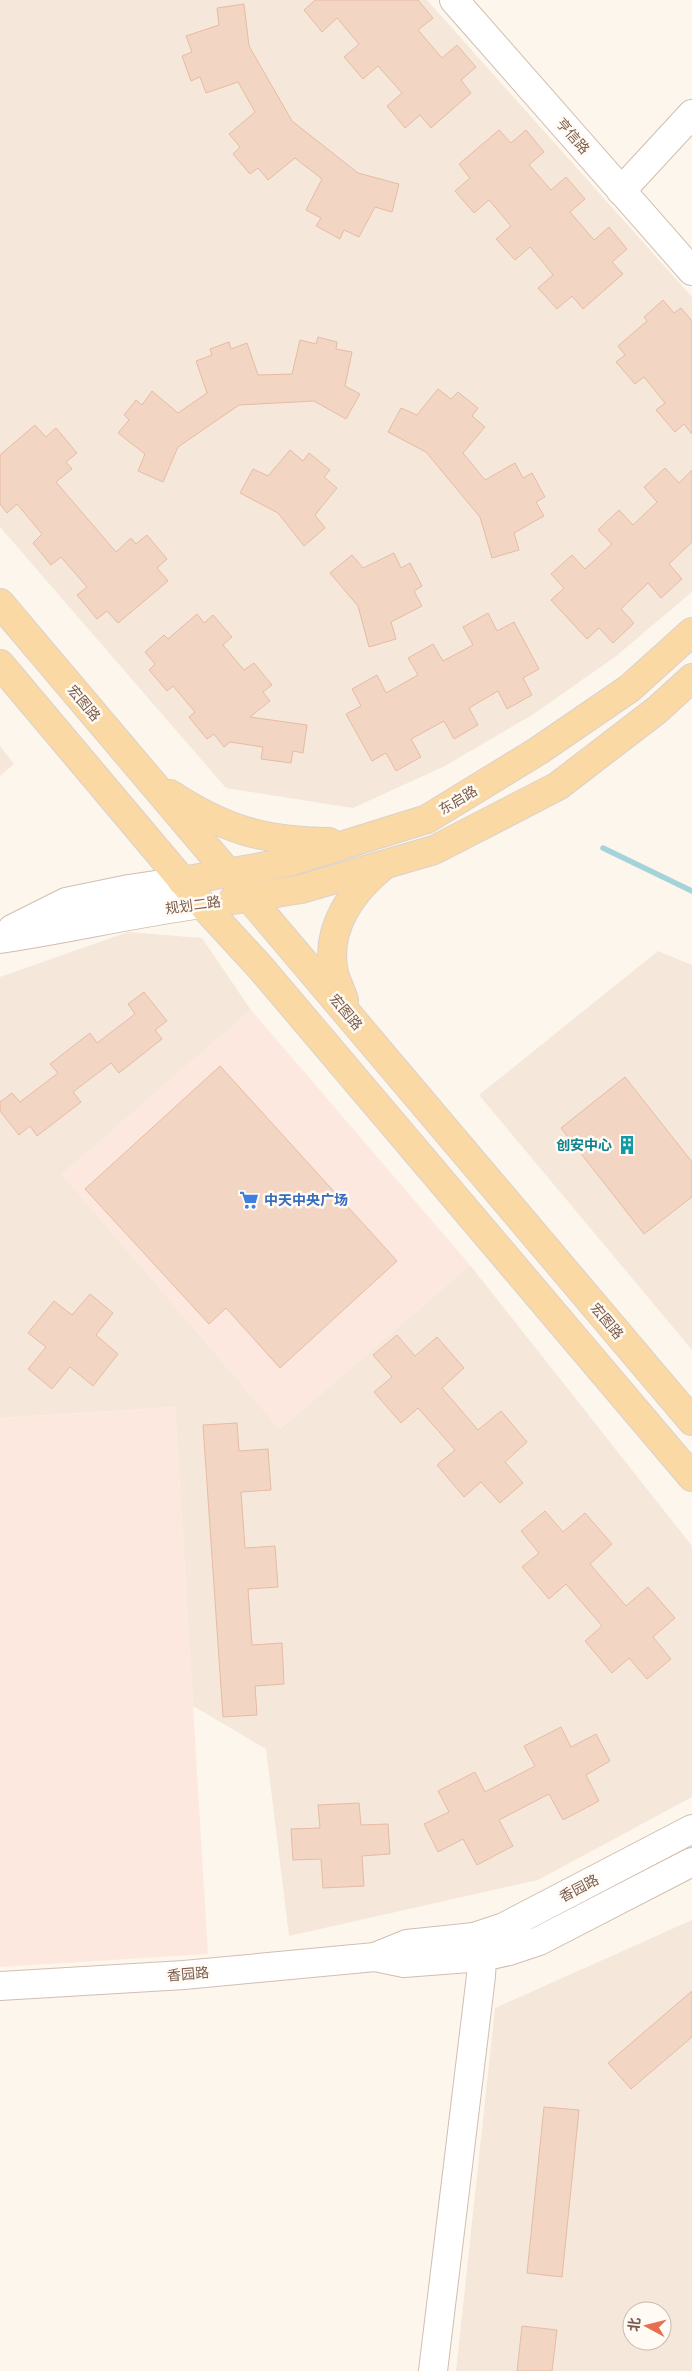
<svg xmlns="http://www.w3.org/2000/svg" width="692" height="2371" viewBox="0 0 692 2371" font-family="Raleway,'Noto Sans SC',sans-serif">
<rect width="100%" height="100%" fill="#fdf6ec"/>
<!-- residential -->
<g fill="#f5e8da" fill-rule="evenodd">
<polygon points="0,0 427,0 692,297 692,592 615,657 532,715 445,766 353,808 226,788 0,527"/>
<polygon points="0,746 14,764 0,776"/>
<polygon points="128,932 202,938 251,1010 62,1174 280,1429 470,1265 692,1546 692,1797 538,1880 289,1936 266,1749 193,1706 175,1407 0,1418 0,977"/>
<polygon points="658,951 692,965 692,1350 479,1095"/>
<path d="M692 1920V2371H456L495 2008ZM632 2311H662V2341H632Z"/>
</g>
<!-- commercial -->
<g fill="#fde8e0">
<polygon points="251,1010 470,1265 280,1429 62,1174"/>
<polygon points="175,1407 208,1954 0,1967 0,1418"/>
</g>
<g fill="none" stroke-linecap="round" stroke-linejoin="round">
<!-- stream -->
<polyline stroke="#a5d3da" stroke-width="5.5" points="603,848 692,891"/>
</g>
<!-- building -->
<g fill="#f3d5c3" stroke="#e6bba3">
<polygon points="315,0 418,0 433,18 418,30 442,58 457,45 476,67 461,80 471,93 431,128 420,115 405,128 387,106 402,93 378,66 363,79 344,57 359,44 337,18 322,32 304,10"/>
<polygon points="244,4 249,46 292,121 358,173 399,184 392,212 375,207 359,237 344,230 340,239 316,226 321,218 306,210 322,179 295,158 268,180 258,168 250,174 233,154 240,147 229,134 255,112 238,82 206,93 200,77 191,81 182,56 192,52 186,36 219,25 217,8"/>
<polygon points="499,130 511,143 526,130 544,152 529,165 551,190 566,177 585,199 570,212 594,240 609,227 627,249 612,262 623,274 583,309 572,296 557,309 538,288 553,275 542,261 530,247 515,260 496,239 511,226 489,200 474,213 455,191 470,178 459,164"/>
<polygon points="663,300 674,313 681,308 692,321 692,434 684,424 675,432 656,410 665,403 644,377 635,384 616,362 625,355 618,346 647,321 644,317"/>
<polygon points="318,337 337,342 336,349 352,352 345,386 360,394 346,419 314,401 239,405 178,447 163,482 138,471 145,454 118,433 129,420 124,415 136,400 142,405 152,391 178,413 207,393 196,361 212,355 210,349 229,342 231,349 247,343 258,375 292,374 300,340 316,344"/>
<polygon points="438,389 451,399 458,392 478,408 472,416 485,427 463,453 485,480 515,463 523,478 532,473 545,497 536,502 544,516 514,533 519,550 492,558 480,517 426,452 388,432 401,408 417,415"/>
<polygon points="35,425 46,437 56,428 77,453 66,462 72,469 56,482 116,552 131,538 136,544 147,535 167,559 157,568 168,581 118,623 107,611 97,619 77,595 87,587 61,557 51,565 33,543 42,534 17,504 7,513 0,504 0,455"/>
<polygon points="290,450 303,461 309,453 330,470 324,477 337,488 315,515 325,528 304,546 278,513 240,493 253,469 268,476"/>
<polygon points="665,468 679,483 692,470 692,542 669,564 682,579 661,598 648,583 621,609 634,623 613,643 599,628 587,639 551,600 564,588 551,574 572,555 585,569 598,557 612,544 598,530 619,510 633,525 657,502 644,487"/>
<polygon points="394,553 401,568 410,563 422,586 414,591 422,606 391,622 396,639 369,647 358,606 330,573 352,555 363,568"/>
<polygon points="488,613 497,631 514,622 539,669 523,678 532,695 507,709 498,691 469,708 478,725 454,739 444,721 411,739 421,757 396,771 386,753 372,761 346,714 361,706 352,689 377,675 386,693 418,675 408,658 433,644 443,661 473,645 463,627"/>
<polygon points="197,614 204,623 213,615 232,637 223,645 244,670 254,663 272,685 263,692 270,701 250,717 307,725 303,753 293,751 291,763 261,759 263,747 230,742 224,747 214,734 207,739 189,717 195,712 173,686 167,691 149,670 155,664 145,652 164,635 168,639"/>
<polygon points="144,992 167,1021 155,1030 162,1039 119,1073 111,1063 73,1092 81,1102 37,1136 30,1126 19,1135 0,1111 0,1102 12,1093 20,1102 58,1073 50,1064 90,1033 97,1043 135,1014 128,1004"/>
<polygon points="220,1066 397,1261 280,1368 226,1308 209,1324 85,1189"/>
<polygon points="625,1077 692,1162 692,1197 644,1234 561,1128"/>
<polygon points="90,1294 113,1313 96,1335 118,1354 93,1386 70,1367 52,1389 28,1369 46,1347 28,1333 54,1301 72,1315"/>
<polygon points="397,1335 415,1356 437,1337 464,1368 442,1388 478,1430 501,1411 527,1442 505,1462 523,1483 500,1503 481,1482 464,1497 437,1465 455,1450 418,1408 401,1423 374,1392 392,1377 373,1355"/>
<polygon points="237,1423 239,1451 268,1449 271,1490 241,1492 245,1548 275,1546 278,1587 248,1589 252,1645 282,1643 284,1684 255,1686 257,1715 223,1717 203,1425"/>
<polygon points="545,1511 563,1532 585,1513 612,1544 590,1564 626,1606 648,1587 675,1618 653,1637 671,1659 647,1679 629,1658 612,1673 585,1641 602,1626 566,1584 549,1599 522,1567 539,1553 521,1531"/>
<polygon points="561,1727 571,1747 596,1734 610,1761 586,1775 599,1801 563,1820 549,1794 499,1820 513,1846 477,1865 463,1839 438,1852 424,1824 449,1812 438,1791 475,1772 485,1792 535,1766 524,1746"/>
<polygon points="359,1803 361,1825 388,1824 390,1854 362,1856 364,1886 323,1888 321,1859 293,1860 291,1829 320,1828 318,1805"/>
<polygon points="692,1991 692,2037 631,2089 608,2063"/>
<polygon points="544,2107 579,2110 562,2277 527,2273"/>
<polygon points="522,2326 557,2330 552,2371 517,2371"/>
</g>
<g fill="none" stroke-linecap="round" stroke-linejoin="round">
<!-- minor casing -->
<g stroke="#d1beb0" stroke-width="30">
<g id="minor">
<polyline points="454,0 692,271"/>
<polyline points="621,191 692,114"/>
<polyline points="12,929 66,902 129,889 182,881"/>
<path d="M0 939C68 929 134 913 202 904"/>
<polyline points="375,1957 404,1963 482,1957 509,1951 539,1941 692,1862"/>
<polyline points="0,1986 184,1975 375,1957 407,1944 474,1937 504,1927 527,1915 692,1829"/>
<polyline points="433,2371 481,1976 482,1957 474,1937"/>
</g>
</g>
<!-- major casing -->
<g stroke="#dad1cd" stroke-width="30">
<g id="major">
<polyline points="0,603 692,1421"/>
<polyline points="0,664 202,904 260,967 692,1477"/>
<path d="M170 794C225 830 264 841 329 842"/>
<polyline points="182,881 289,862 427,819 538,751 630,688 692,632"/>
<polyline points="233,900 301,889 434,850 558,786 657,710 692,678"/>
<path d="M344 1000C341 990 334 978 333 967 327 927 352 891 382 867"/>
</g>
</g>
<!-- minor -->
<use href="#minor" stroke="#fff" stroke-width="28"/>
<!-- major -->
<use href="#major" stroke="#fbd9a5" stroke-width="28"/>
</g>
<!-- icons -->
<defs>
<g id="building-bare" transform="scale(1.5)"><path d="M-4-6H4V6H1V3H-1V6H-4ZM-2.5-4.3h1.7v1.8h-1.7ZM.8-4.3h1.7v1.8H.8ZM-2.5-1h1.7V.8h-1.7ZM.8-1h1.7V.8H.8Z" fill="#0f9aa8" stroke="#fffaf3" stroke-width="2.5" paint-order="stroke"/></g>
<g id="supermarket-bare" transform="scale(1.5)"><path d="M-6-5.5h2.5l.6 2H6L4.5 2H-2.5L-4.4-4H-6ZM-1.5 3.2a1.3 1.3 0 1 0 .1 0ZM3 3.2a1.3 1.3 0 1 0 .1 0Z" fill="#3f7fe0" stroke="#fffaf3" stroke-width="2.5" paint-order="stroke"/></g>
</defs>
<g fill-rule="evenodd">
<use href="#building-bare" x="627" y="1145"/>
<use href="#supermarket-bare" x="249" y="1200"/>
</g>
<g text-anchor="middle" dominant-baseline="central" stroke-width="5" stroke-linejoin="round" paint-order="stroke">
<!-- street labels -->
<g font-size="14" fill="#7a5c4d" stroke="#fffaf3">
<text transform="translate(573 136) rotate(49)">亨信路</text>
<text transform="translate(84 703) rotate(50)">宏图路</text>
<text transform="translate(458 800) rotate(-31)">东启路</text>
<text transform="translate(193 905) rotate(-8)">规划二路</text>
<text transform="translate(346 1012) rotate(50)">宏图路</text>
<text transform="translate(607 1321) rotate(50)">宏图路</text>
<text transform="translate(579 1888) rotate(-28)">香园路</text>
<text transform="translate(188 1974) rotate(-5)">香园路</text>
</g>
<!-- culture labels -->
<g font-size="14" font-weight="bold" fill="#0d838f" stroke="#fffaf3" text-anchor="end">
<text x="612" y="1145">创安中心</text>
</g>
<!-- shop labels -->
<g font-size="14" font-weight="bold" fill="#366cbe" stroke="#fffaf3" text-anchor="start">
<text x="264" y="1200">中天中央广场</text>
</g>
</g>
<!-- north arrow -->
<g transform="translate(647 2326) rotate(277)"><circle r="24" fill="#fffaf3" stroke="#cabbb1"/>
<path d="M0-4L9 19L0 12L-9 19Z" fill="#e76f51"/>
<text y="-8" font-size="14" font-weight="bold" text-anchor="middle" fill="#7a5c4d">北</text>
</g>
</svg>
